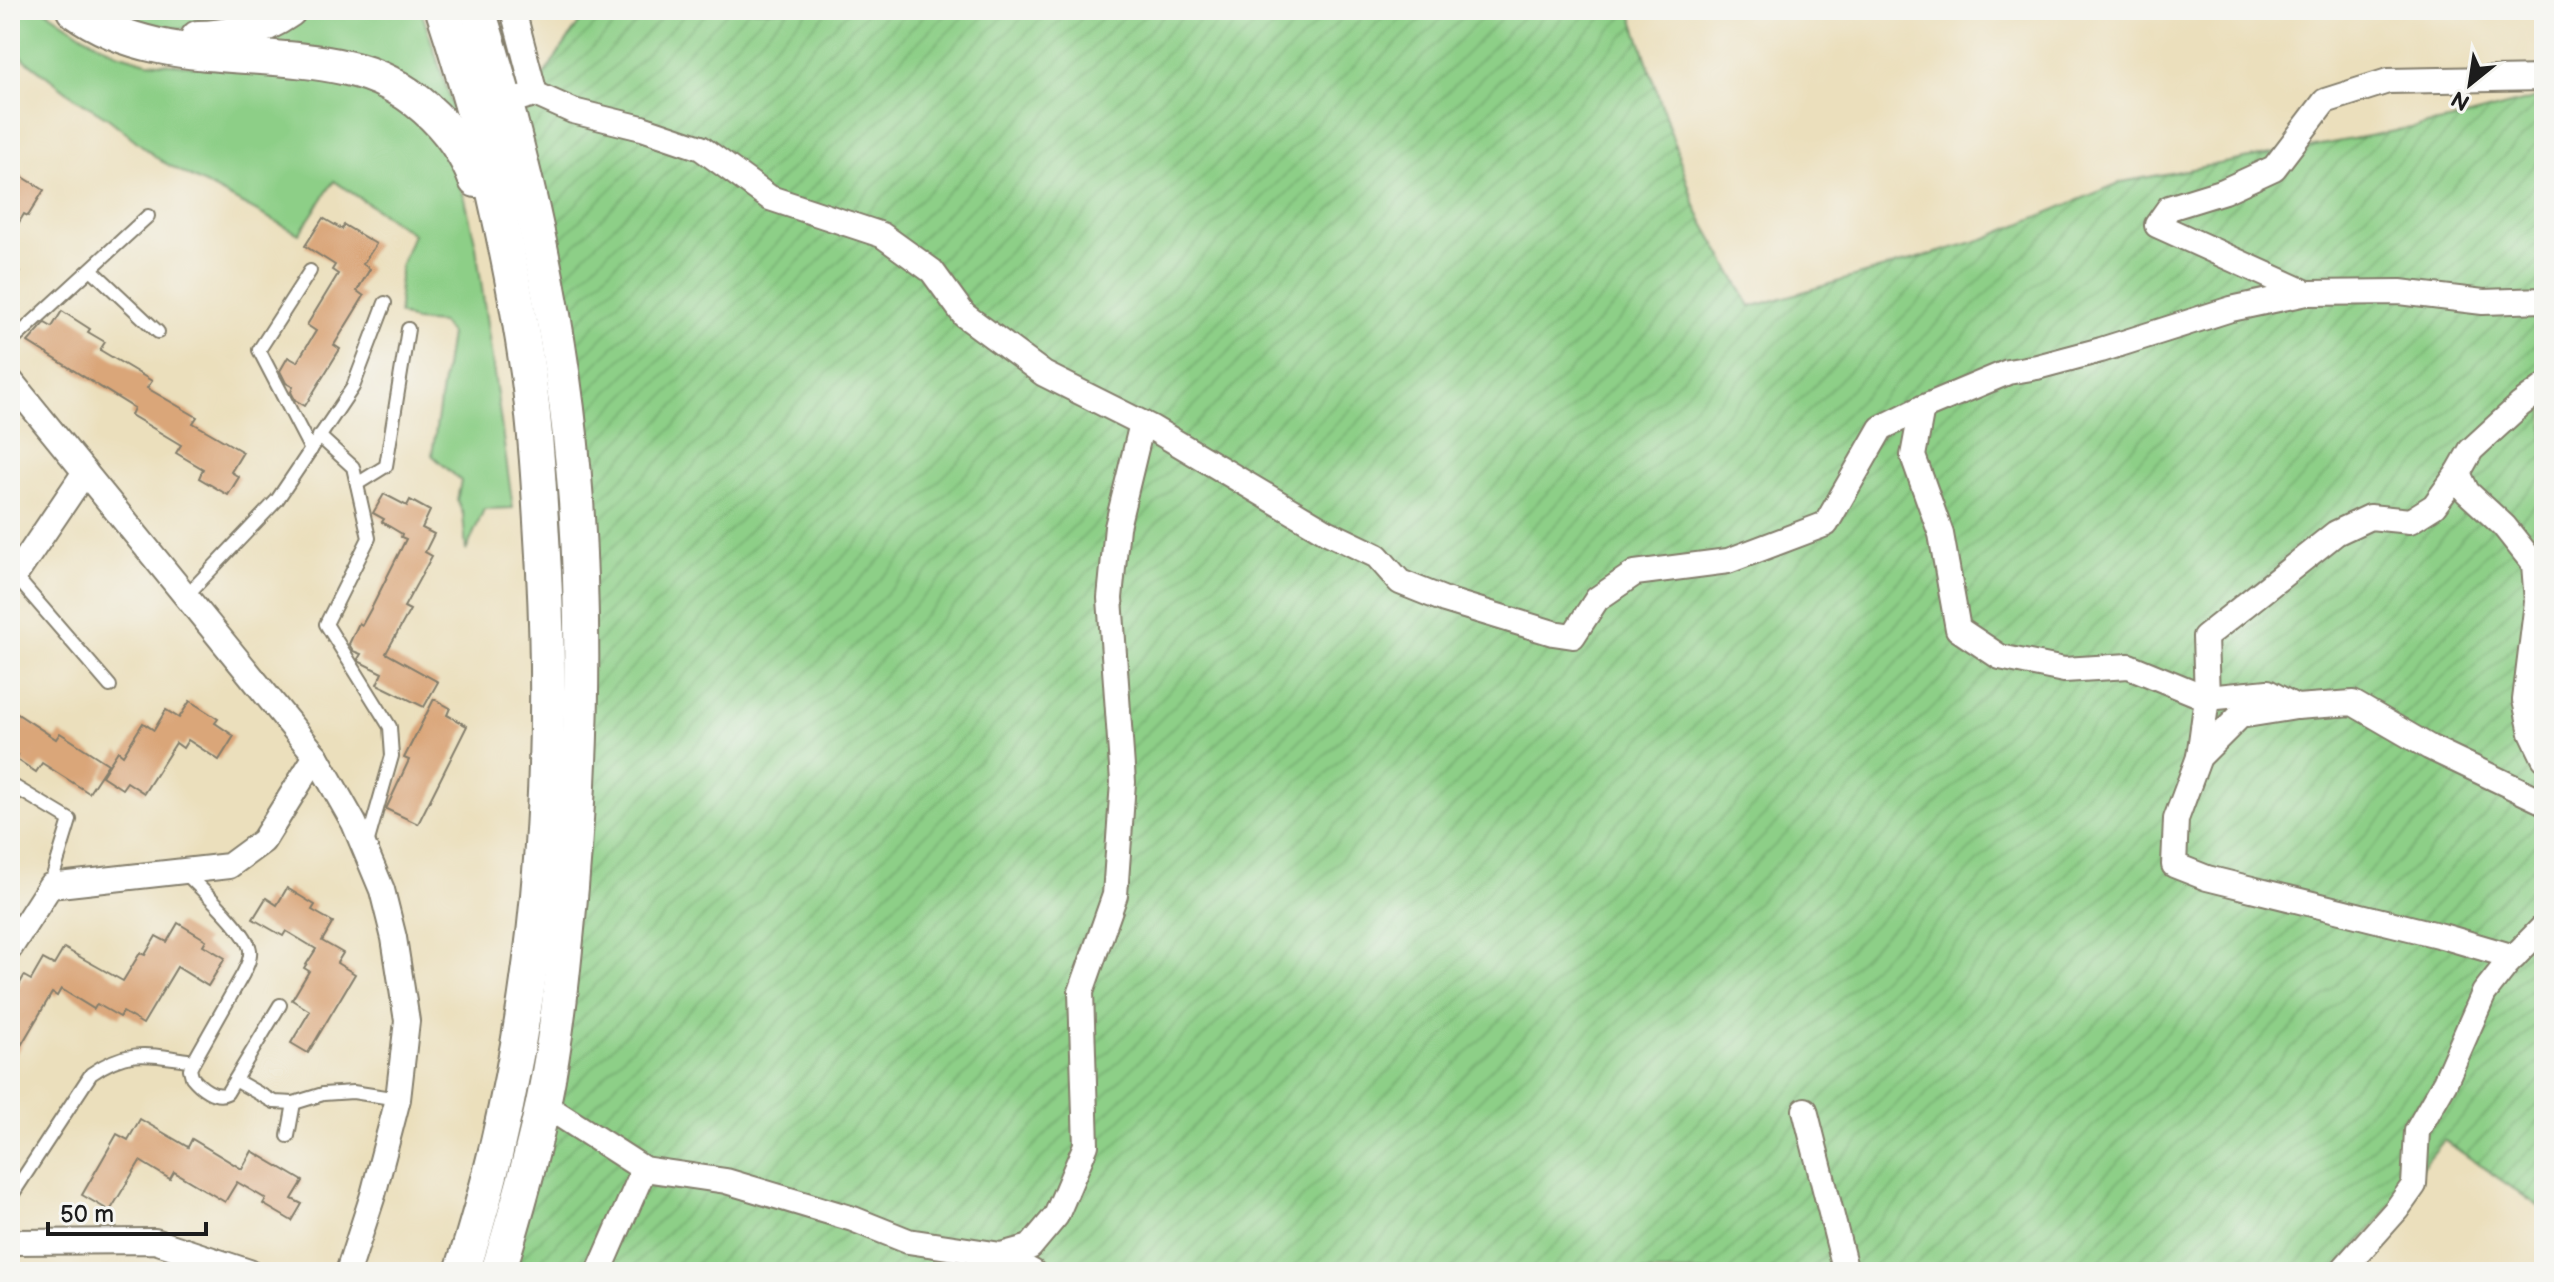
<svg xmlns="http://www.w3.org/2000/svg" width="2554" height="1282" viewBox="0 0 2554 1282" font-family="'Balsamiq Sans',sans-serif">
<defs>
<pattern id="garden-furrows" width="10" height="10" patternUnits="userSpaceOnUse" patternTransform="scale(2)"><rect width="10" height="10" fill="#8dcf87"/><path d="M-1 1l2-2M0 10L10 0M9 11l2-2" fill="none" stroke="#79b174"/></pattern>
</defs>
<rect width="100%" height="100%" fill="#f6f6f2"/>
<filter id="ink" filterUnits="userSpaceOnUse"><feTurbulence type="fractalNoise" baseFrequency=".0125" numOctaves="2"/><feDisplacementMap in="SourceGraphic" scale="16" xChannelSelector="R" yChannelSelector="G"/><feConvolveMatrix kernelMatrix="1 2 1 2 8 2 1 2 1" color-interpolation-filters="sRGB"/></filter>
<filter id="wash" filterUnits="userSpaceOnUse"><feTurbulence type="fractalNoise" baseFrequency=".006" numOctaves="4" result="noise"/><feDisplacementMap in="SourceGraphic" scale="32" xChannelSelector="R" yChannelSelector="G"/><feGaussianBlur stdDeviation="1.8" result="paint"/><feColorMatrix in="noise" values="0 0 0 0 0 0 0 0 0 0 0 0 0 0 0 0 0 1.4 0 .05"/><feComposite in="paint" operator="in"/></filter>
<g filter="url(#wash)">
<rect width="100%" height="100%" fill="#ebdfbc"/>
<!-- grass -->
<g fill="#8dcf87" stroke="#547652" stroke-width="2">
<polygon points="10,10 45,10 84,36 117,53 147,62 328,76 383,96 432,132 452,166 465,199 476,246 513,508 484,509 466,551 463,514 457,500 461,481 432,455 450,334 442,323 414,321 399,314 400,267 413,234 334,181 299,234 161,161 109,119 74,97 15,52 10,46"/>
<path d="M108 10H268C247 16 223 26 200 28 169 31 135 25 108 10Z"/>
<polygon points="307,10 421,10 456,117 234,42 281,27"/>
</g>
<!-- garden -->
<polygon fill="url(#garden-furrows)" stroke="#547652" stroke-width="2" points="588,10 1630,10 1697,211 1751,307 1984,239 2122,182 2454,120 2544,96 2544,1210 2444,1140 2336,1272 511,1272 558,1076 582,410 558,246 518,113"/>
<g id="blocks">
<!-- building -->
<g fill="#daa679">
<polygon points="10,169 44,190 28,216 24,214 10,237"/>
<polygon points="323,218 342,229 344,225 376,244 363,264 370,269 357,291 364,296 334,345 340,349 305,406 295,400 291,392 293,387 286,383 280,371 288,357 297,362 316,331 307,325 338,274 332,270 335,265 305,246"/>
<polygon points="62,311 90,329 88,332 105,342 100,350 152,381 147,388 197,417 193,423 243,452 231,472 239,477 228,495 199,478 203,469 176,453 181,445 131,415 134,408 28,342 45,323 52,327"/>
<polygon points="384,494 407,506 410,500 430,511 422,528 434,534 425,552 432,556 404,607 410,610 386,653 438,682 424,707 377,684 382,673 360,662 358,659 361,654 353,651 349,644 359,623 362,625 373,605 406,539 401,537 402,534 382,522 384,519 373,513"/>
<polygon points="434,699 450,708 447,715 467,726 418,824 386,809 409,760 404,758"/>
<polygon points="190,701 218,719 215,723 234,736 219,760 188,740 183,748 176,743 144,793 127,782 122,789 102,776 118,751 123,755 143,723 154,730 166,710 179,718"/>
<polygon points="10,709 56,739 60,733 108,764 89,793 42,763 36,772 15,758 18,755 10,750"/>
<polygon points="287,888 315,905 312,910 333,922 322,941 343,953 337,963 355,974 308,1053 291,1043 310,1011 292,1000 309,971 304,968 316,949 286,931 283,936 253,919 266,898 277,905"/>
<polygon points="178,923 206,940 203,945 225,958 208,986 177,967 143,1024 123,1012 120,1017 97,1004 94,1009 61,989 57,996 52,993 10,1064 10,1001 24,976 31,980 43,959 54,965 64,948 123,981 140,953 145,955 156,936 167,942"/>
<polygon points="140,1119 188,1147 192,1139 242,1169 252,1151 303,1181 292,1199 302,1204 292,1221 263,1204 266,1199 237,1182 225,1202 174,1172 170,1179 140,1161 110,1211 82,1195 117,1134 128,1140"/>
</g>
</g>
</g>
<g filter="url(#ink)">
<use href="#blocks" fill-opacity="0" stroke="#847e6c" stroke-width="2"/>
<g fill="none" stroke-linecap="round" stroke-linejoin="round">
<!-- service casing -->
<g stroke="#847e6c" stroke-width="16">
<g id="service">
<polyline points="91,269 158,332"/>
<polyline points="310,271 259,350 311,450"/>
<polyline points="10,272 13,274 10,280"/>
<polyline points="10,343 148,216"/>
<polyline points="319,436 353,467 369,538 326,624 390,727 392,756 367,844"/>
<polyline points="357,484 386,466 408,329"/>
<polyline points="16,577 110,686"/>
<polyline points="186,596 277,500 353,387 385,303"/>
<polyline points="10,784 70,820 50,886"/>
<path d="M183 871C198 886 248 931 250 950 251 959 247 966 243 974L194 1061 190 1069 192 1077C200 1087 215 1099 227 1093L280 1005"/>
<polyline points="235,1080 274,1102 294,1103 323,1094 353,1092 398,1099"/>
<polyline points="288,1136 294,1103"/>
<path d="M10 1198 91 1074C129 1047 150 1055 194 1061"/>
</g>
</g>
<!-- minor casing -->
<g stroke="#847e6c" stroke-width="28">
<g id="minor">
<polyline points="513,10 535,94"/>
<polyline points="506,102 535,94 573,111 642,128 701,148 770,198 882,235 932,271 964,315 1044,374 1152,428 1327,532 1377,556 1400,582 1445,600 1553,633 1573,636 1597,599 1635,573 1728,561 1826,524 1881,428 1922,408 2008,372 2037,367 2101,350 2231,309 2307,293 2400,292 2483,302 2544,300"/>
<polyline points="2307,293 2157,225 2169,208 2224,191 2274,168 2325,101 2388,81 2544,78"/>
<polyline points="10,380 316,756 354,823 382,890 394,938 407,1021 398,1099 373,1195 348,1272"/>
<polyline points="2544,387 2520,405 2471,450 2458,473 2467,492 2504,526 2534,564 2537,602 2525,700 2532,733 2544,758"/>
<polyline points="1922,408 1913,456 1941,534 1958,629 2000,657 2064,670 2129,666 2207,698 2268,692 2296,707"/>
<polyline points="10,583 85,472"/>
<polyline points="2199,757 2207,698 2205,637 2336,533 2370,517 2410,521 2434,506 2458,473"/>
<polyline points="10,948 50,886 229,866 263,841 316,756"/>
<polyline points="2514,957 2442,936 2207,878 2174,865 2176,819 2199,757 2240,716 2296,707 2353,703 2429,747 2544,802"/>
<polyline points="543,1104 644,1169 726,1181 853,1219 908,1241 1001,1255 1033,1272"/>
<polyline points="1805,1110 1846,1272"/>
<polyline points="10,1242 155,1241 249,1272"/>
<polyline points="1001,1255 1030,1247 1056,1216 1086,1145 1081,992 1115,895 1123,782 1110,598 1117,527 1142,423"/>
<polyline points="599,1272 644,1169"/>
<polyline points="2341,1272 2397,1209 2414,1185 2417,1131 2445,1082 2484,993 2506,965 2544,926"/>
</g>
</g>
<!-- secondary casing -->
<g stroke="#847e6c" stroke-width="38">
<g id="secondary">
<path d="M74 10C154 68 256 47 347 68 406 81 455 125 476 180"/>
<path d="M443 10C482 128 510 250 528 373 537 439 540 506 544 572 556 808 535 1046 462 1272"/>
<path d="M478 10C528 169 564 335 576 501 585 629 582 759 571 887 564 960 558 1033 543 1104 531 1160 515 1217 498 1272"/>
<path d="M198 38C232 38 262 29 289 10"/>
</g>
</g>
<!-- service -->
<use href="#service" stroke="#fff" stroke-width="12"/>
<!-- minor -->
<use href="#minor" stroke="#fff" stroke-width="24"/>
<!-- secondary -->
<use href="#secondary" stroke="#fff" stroke-width="34"/>
</g>
</g>
<!-- margin -->
<rect width="2554" height="1282" fill="none" stroke="#f6f6f2" stroke-width="40"/>
<!-- north arrow -->
<g transform="translate(2470 84) rotate(210)" stroke="#f6f6f2" stroke-width="6" paint-order="stroke">
<path d="M0-6L14 30L0 20L-14 30Z" fill="#1c1c1c"/>
<text y="-12" font-size="22" font-weight="bold" text-anchor="middle" fill="#1c1c1c">N</text>
</g>
<!-- scale -->
<path d="M48 1222v12h158v-12" fill="none" stroke="#1c1c1c" stroke-width="4"/>
<text x="60" y="1222" font-size="24" fill="#1c1c1c" stroke="#f6f6f2" stroke-width="6" paint-order="stroke">50 m</text>
</svg>
